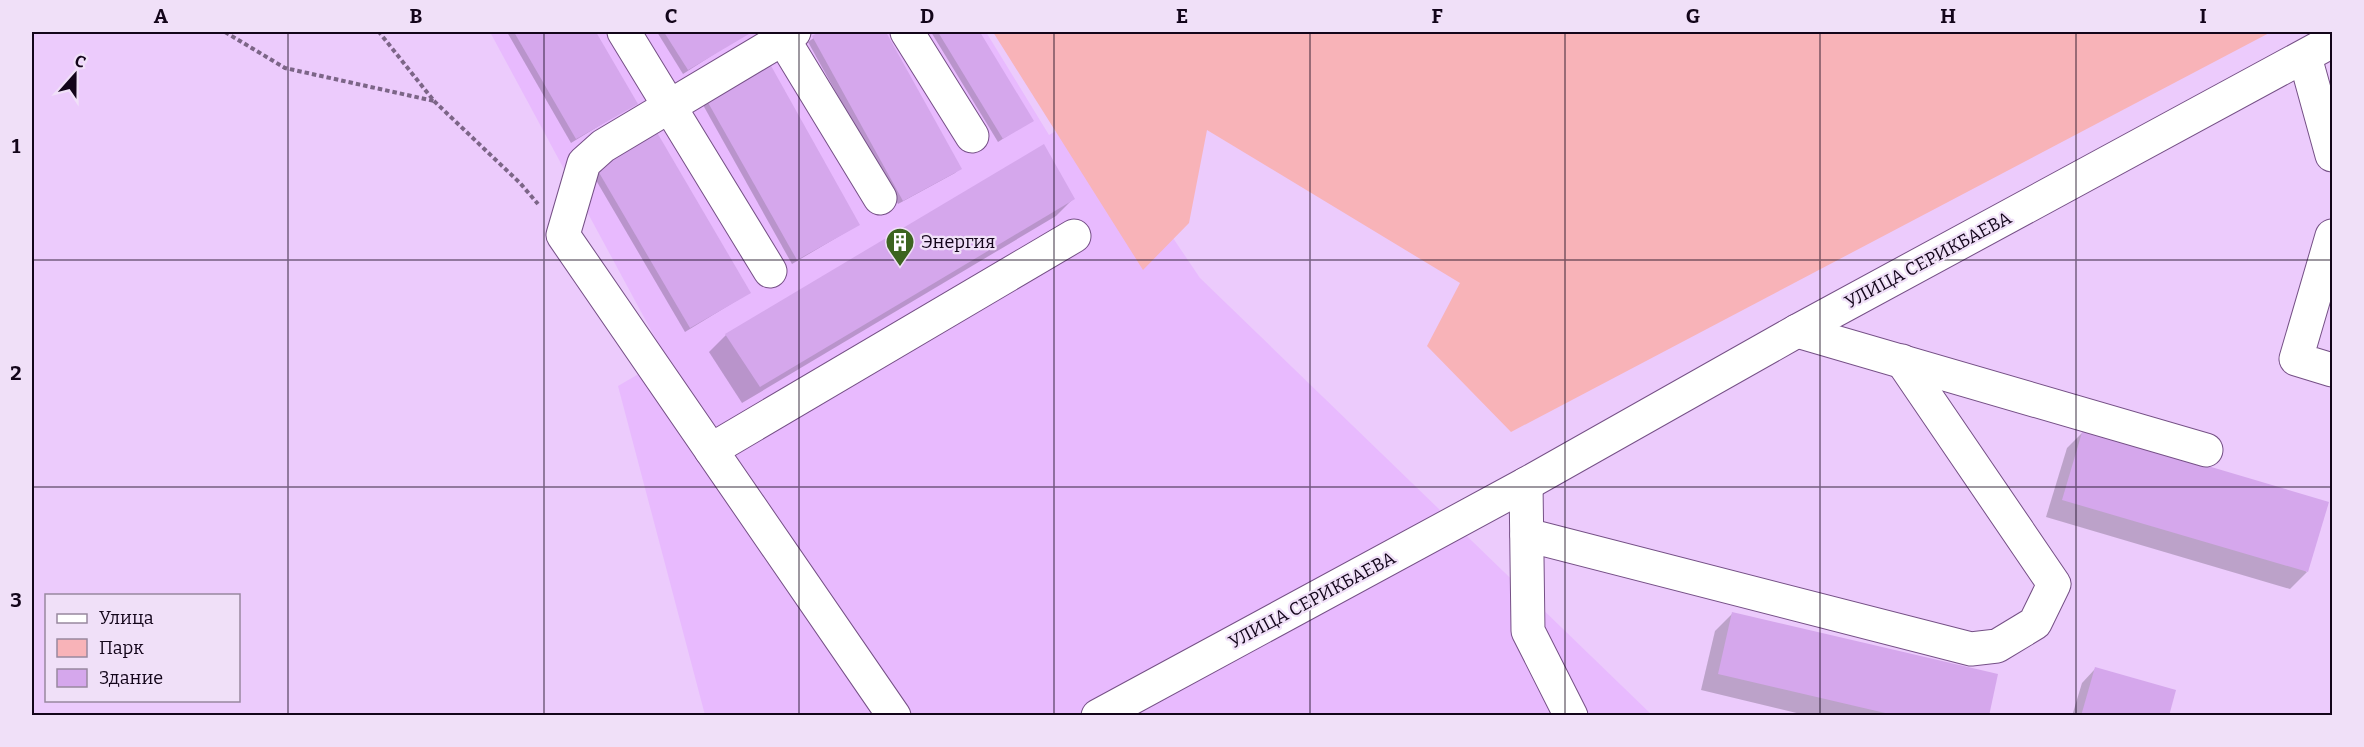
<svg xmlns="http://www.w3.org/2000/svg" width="2364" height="747" viewBox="0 0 2364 747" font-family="Bitter,serif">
<rect width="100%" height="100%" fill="#eccbfc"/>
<!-- built -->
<polygon fill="#e8bafe" points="490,32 986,32 1049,135 1088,112 1200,278 1652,715 705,715 618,386 666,358"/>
<!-- green -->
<polygon fill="#f8b3b8" points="993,32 2271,32 1511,432 1427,346 1460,283 1207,130 1189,223 1143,270"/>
<!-- shadow -->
<g fill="#0003">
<polygon points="507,32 594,32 636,103 571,143"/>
<polygon points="657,32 746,32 747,33 683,74"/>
<polygon points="822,32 884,32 960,168 955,173 898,204 808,42"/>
<polygon points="931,32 978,32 1032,120 998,142"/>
<polygon points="707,100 858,225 792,264 703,105"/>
<polygon points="595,165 749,293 685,332 590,170"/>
<polygon points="1073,199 1056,216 742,403 709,352 726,335"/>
<polygon points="2084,431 2307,572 2290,589 2046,517 2067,448"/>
<polygon points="1732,614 1987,716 1809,716 1701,690 1715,631"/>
<polygon points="2095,669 2167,716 2072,716 2082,683"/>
</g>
<!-- building -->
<g fill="#d5a7ec">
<polygon points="514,32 596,32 638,104 576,139"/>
<polygon points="664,32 748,32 749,34 688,70"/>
<polygon points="819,32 886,32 962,169 903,201 812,36"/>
<polygon points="938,32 980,32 1034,121 1003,139"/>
<polygon points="770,64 860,225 797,260 706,99"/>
<polygon points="655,129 751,293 690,328 594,164"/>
<polygon points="1044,144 1075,199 760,387 725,334"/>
<polygon points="2083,429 2329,502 2308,572 2062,500"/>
<polygon points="1732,612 1998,674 1989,716 1898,716 1718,674"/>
<polygon points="2095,667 2176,690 2169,716 2081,716"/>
</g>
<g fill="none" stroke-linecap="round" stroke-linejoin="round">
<!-- minor casing -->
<g stroke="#755086" stroke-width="35">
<g id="minor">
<polyline points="624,32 770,271"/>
<polyline points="779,32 880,198"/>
<polyline points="794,32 603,146 584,163 563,235 894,716"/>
<polyline points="907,32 972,136"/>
<polyline points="2305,57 2332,155"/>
<polyline points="2332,236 2296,359 2332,370"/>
<polyline points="1797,331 2206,450"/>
<polyline points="711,450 1074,236"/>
<polyline points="1526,484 1528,631 1571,716"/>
<polyline points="1527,535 1971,649 1997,646 2035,623 2054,584 1902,361"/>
<polyline points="1098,716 1526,484 1797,331 2332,41"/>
</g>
</g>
<!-- path -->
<g stroke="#7c6587" stroke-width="4" stroke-dasharray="4.5 3" stroke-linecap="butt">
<polyline points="225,32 285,68 434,101 379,32"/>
<polyline points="434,101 520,183 538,204"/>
</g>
<!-- minor -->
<use href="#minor" stroke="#fff" stroke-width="33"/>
</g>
<!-- grid -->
<path fill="none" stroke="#13051a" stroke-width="1.5" stroke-opacity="0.55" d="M288 32V716M544 32V716M799 32V716M1054 32V716M1310 32V716M1565 32V716M1820 32V716M2076 32V716M32 260H2332M32 487H2332"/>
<!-- icons -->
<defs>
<g id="building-pin" transform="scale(1.5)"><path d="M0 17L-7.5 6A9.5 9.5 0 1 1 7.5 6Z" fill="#3c641f" stroke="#f0e0f8"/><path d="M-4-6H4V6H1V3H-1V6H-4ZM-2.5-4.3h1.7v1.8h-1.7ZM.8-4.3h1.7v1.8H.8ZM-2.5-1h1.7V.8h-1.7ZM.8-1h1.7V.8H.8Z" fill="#fff"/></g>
</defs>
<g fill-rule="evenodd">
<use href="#building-pin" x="900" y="242"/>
</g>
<g text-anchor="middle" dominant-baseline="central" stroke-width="4.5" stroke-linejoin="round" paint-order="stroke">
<!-- poi labels -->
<g font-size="18" fill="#13051a" stroke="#f0e0f8" text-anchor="start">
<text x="921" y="242">Энергия</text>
</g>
<!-- street labels -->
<g font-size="18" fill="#13051a" stroke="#f0e0f8">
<text transform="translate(1928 260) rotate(-28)">УЛИЦА СЕРИКБАЕВА</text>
<text transform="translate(1312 600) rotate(-28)">УЛИЦА СЕРИКБАЕВА</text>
</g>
</g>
<!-- border -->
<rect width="2364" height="747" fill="none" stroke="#f0e0f8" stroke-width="66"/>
<!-- legend -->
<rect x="45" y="594" width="195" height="108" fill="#f0e0f8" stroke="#98889f" stroke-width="1.5"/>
<rect x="57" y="614" width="30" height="9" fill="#ffffff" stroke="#98889f" stroke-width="1.5"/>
<text x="99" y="624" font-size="18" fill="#13051a">Улица</text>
<rect x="57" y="639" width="30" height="18" fill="#f8b3b8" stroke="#98889f" stroke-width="1.5"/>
<text x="99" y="654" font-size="18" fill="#13051a">Парк</text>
<rect x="57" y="669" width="30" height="18" fill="#d5a7ec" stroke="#98889f" stroke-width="1.5"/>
<text x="99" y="684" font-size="18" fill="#13051a">Здание</text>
<!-- north arrow -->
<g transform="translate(75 75) rotate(21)" stroke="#f0e0f8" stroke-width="4.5" paint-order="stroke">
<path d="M0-4.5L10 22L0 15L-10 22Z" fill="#13051a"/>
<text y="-9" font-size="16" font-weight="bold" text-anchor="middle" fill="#13051a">С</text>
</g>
<rect x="33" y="33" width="2298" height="681" fill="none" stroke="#13051a" stroke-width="2"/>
<g font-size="20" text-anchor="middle" font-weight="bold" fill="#13051a">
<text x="161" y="23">A</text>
<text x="416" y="23">B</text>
<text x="671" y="23">C</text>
<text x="927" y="23">D</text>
<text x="1182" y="23">E</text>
<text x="1437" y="23">F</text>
<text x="1693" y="23">G</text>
<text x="1948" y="23">H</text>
<text x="2203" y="23">I</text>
<text x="16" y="153">1</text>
<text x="16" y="380">2</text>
<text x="16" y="607">3</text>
</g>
</svg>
